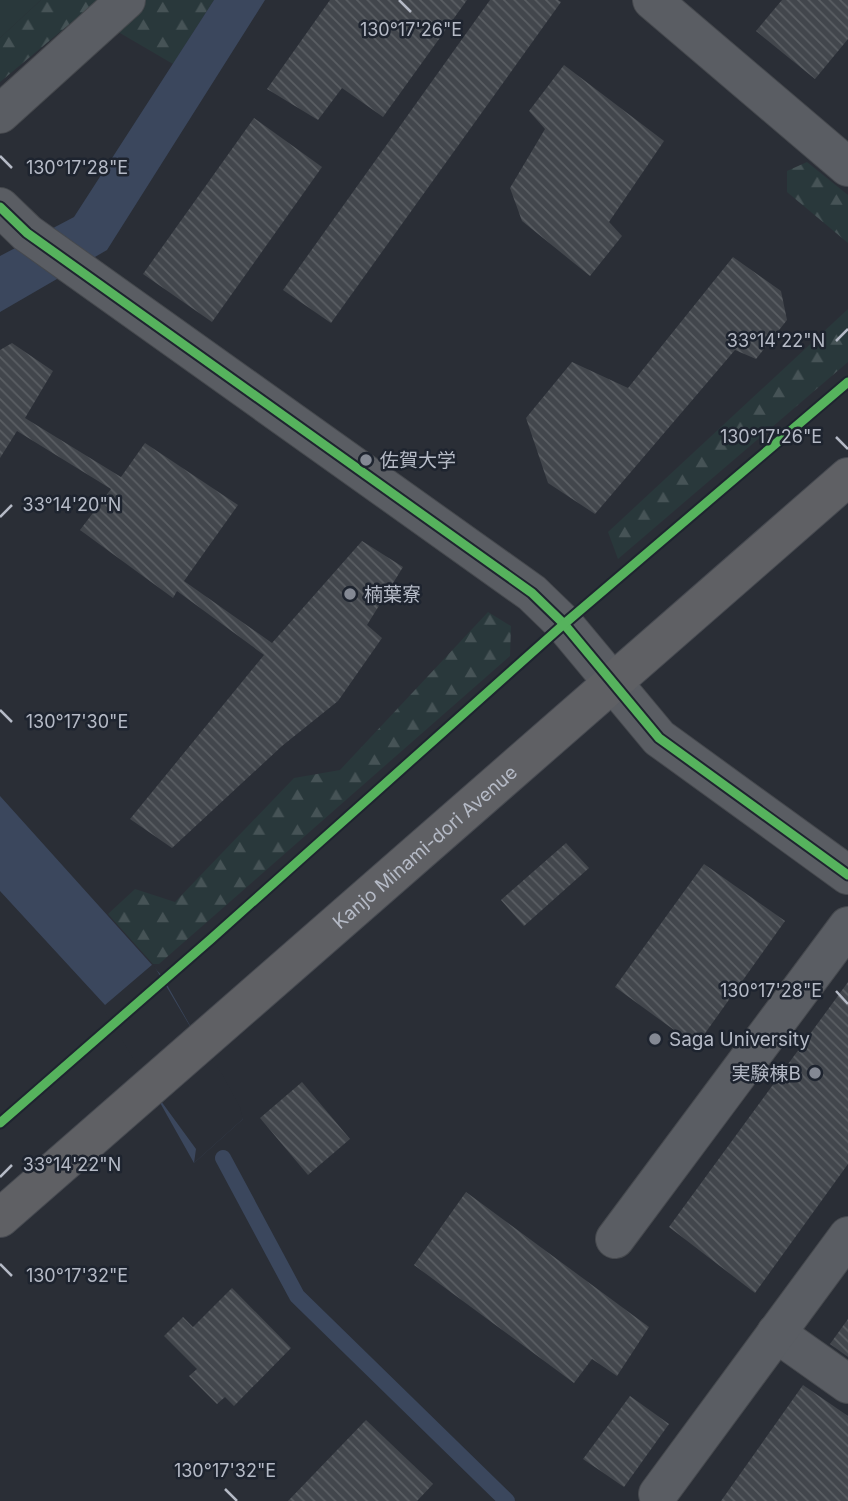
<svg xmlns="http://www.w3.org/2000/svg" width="848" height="1501" viewBox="0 0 848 1501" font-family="Inter,'Noto Sans JP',sans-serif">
<defs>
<pattern id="forest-firs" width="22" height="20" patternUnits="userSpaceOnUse" patternTransform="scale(1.75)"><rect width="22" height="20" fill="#29383b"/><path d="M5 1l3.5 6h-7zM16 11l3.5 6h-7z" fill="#465356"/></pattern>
<pattern id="building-back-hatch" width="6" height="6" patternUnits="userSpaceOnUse" patternTransform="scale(1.75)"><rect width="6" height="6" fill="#42464c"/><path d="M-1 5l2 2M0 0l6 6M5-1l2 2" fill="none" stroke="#5b5f64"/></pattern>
</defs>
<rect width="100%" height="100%" fill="#2a2e36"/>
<!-- forest -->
<g fill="url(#forest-firs)">
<polygon points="41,0 214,0 173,64 84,12 0,82 0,38"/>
<polygon points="807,162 848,195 848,243 787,192 787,171"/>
<polygon points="848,309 848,362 618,559 608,532"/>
<polygon points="488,612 511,626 510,656 159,964 153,964 108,914 135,889 175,902 294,778 340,770"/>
</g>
<!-- garden -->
<polygon fill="#29383b" points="0,0 41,0 0,38"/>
<!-- water -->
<g fill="#3b475d">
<polygon points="214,0 265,0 107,250 0,312 0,256 74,217"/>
<polygon points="0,796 162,976 243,1119 194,1163 105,1005 0,891"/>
</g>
<!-- pier -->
<polygon fill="#2a2e36" points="153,964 200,1043 222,1074 240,1107 243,1119 194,1163 196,1149 150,1086 105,1012 105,1005"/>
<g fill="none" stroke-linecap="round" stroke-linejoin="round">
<!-- stream -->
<polyline stroke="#3b475d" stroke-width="16" points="223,1158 297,1296 507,1501"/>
</g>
<!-- building -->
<g fill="url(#building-back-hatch)">
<polygon points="330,0 467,0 383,117 342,88 318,120 267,89"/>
<polygon points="490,0 558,0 561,2 331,323 283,290"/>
<polygon points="782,0 848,0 848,39 815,79 756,31"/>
<polygon points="564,65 664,141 609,222 622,236 590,276 522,221 510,188 545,129 529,111"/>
<polygon points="254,118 322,167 212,322 143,274"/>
<polygon points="733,257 781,291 787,320 756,359 735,350 595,514 548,483 526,418 572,362 628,388"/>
<polygon points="12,343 53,371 25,418 121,477 145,443 238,505 184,581 272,643 362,541 403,567 367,625 382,638 338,701 282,746 172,848 130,819 264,655 177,591 173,598 80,530 111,489 17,431 0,458 0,350"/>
<polygon points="566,843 589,868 524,926 501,900"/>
<polygon points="704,864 785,921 696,1046 615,987"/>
<polygon points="848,982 848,1164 755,1293 669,1227"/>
<polygon points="302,1082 350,1139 308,1175 260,1118"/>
<polygon points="466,1192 649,1327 617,1376 592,1359 574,1383 414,1265"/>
<polygon points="232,1288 291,1348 234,1406 225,1397 217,1404 189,1376 197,1369 164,1336 183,1317 193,1327"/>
<polygon points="848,1319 848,1357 830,1344"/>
<polygon points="803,1385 848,1416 848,1501 721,1501"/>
<polygon points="630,1396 669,1424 624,1487 583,1459"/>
<polygon points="366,1420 433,1484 417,1501 288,1501"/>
</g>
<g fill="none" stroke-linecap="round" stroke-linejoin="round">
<!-- street casing -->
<g stroke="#46494e" stroke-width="40">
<g id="street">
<polyline points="652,0 848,167"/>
<polyline points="0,114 126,0"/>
<polyline points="0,207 27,233 532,593 564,624 659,738 848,875"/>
<polyline points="615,1239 848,926"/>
<polyline points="776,1333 848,1384"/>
<polyline points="658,1494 848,1236"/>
</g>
</g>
<!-- highway casing -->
<g stroke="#474a51" stroke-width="40">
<g id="highway">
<path id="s1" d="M0 1218 848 477"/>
</g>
</g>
<!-- street -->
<use href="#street" stroke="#5a5d63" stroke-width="38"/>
<!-- highway -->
<use href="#highway" stroke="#5f6064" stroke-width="38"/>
<!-- cycleway casing -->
<g stroke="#1e242f" stroke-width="13">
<g id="cycleway">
<polyline points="0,207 27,233 532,593 564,624 659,738 848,875"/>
<polyline points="0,1123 211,939 564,624 848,382"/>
</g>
</g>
<!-- cycleway -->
<use href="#cycleway" stroke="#56b35d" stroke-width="9"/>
</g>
<!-- ticks -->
<path fill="none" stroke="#b5bac6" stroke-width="2.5" d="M399 0 411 12M0 156 12 168M836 341 848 329M836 437 848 449M0 517 12 505M0 710 12 722M836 991 848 1004M0 1177 12 1165M0 1264 12 1276M225 1489 237 1501"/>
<!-- markers -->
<g fill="#848994" stroke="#1e242f" stroke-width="2.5">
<circle cx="366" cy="460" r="7"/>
<circle cx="350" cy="594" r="7"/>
<circle cx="655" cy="1039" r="7"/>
<circle cx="815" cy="1073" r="7"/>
</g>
<g text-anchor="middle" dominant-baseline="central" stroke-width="5" stroke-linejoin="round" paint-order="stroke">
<!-- poi labels -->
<g font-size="19" fill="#b5bac6" stroke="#1e242f" text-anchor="start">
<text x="380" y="460">佐賀大学</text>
<text x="364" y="594">楠葉寮</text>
<text x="669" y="1039">Saga University</text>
<text x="801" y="1073" text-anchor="end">実験棟B</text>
</g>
<!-- street labels -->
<g font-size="19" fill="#b5bac6" stroke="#1e242f">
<text stroke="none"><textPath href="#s1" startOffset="564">Kanjo Minami-dori Avenue</textPath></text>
</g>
</g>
<g font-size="18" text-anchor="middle" fill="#b5bac6" stroke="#1e242f" stroke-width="5" stroke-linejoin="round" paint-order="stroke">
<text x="411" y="36">130°17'26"E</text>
<text x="77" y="174">130°17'28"E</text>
<text x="776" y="347">33°14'22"N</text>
<text x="771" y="443">130°17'26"E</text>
<text x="72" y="511">33°14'20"N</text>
<text x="77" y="728">130°17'30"E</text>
<text x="771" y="997">130°17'28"E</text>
<text x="72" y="1171">33°14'22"N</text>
<text x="77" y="1282">130°17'32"E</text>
<text x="225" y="1477">130°17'32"E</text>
</g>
</svg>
